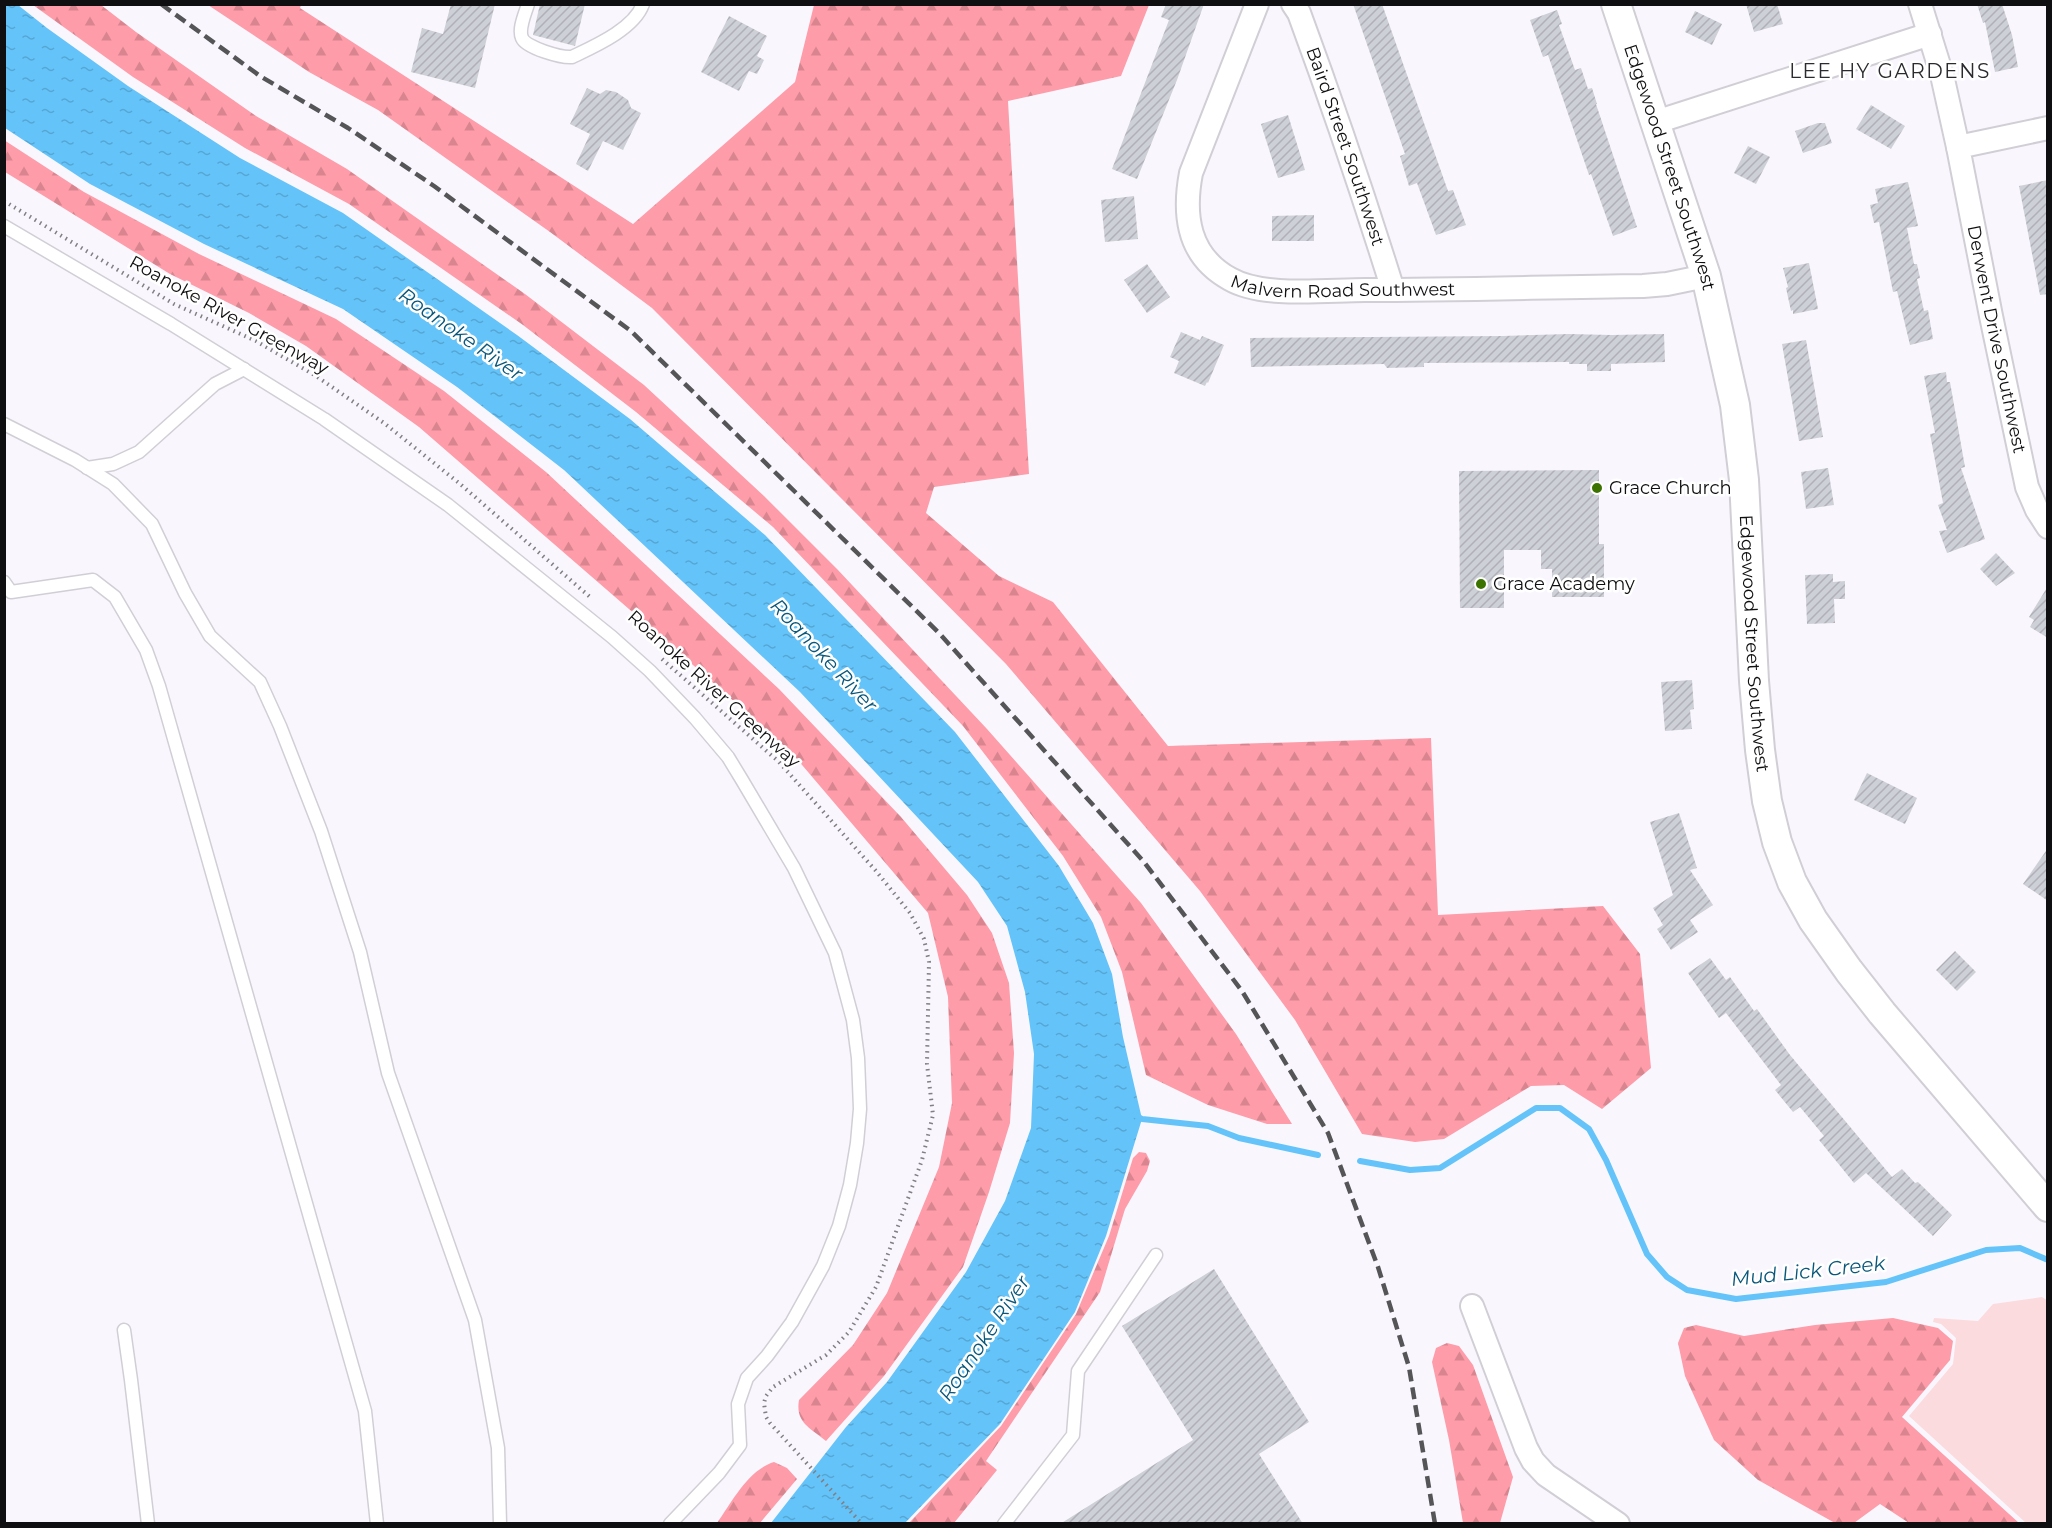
<svg xmlns="http://www.w3.org/2000/svg" width="2052" height="1528" viewBox="0 0 2052 1528" font-family="Montserrat,sans-serif">
<defs>
<pattern id="forest-firs" width="22" height="20" patternUnits="userSpaceOnUse" patternTransform="scale(1.5)"><rect width="22" height="20" fill="#fe9ca9"/><path d="M5 1l3.5 6h-7zM16 11l3.5 6h-7z" fill="#d88590"/></pattern>
<pattern id="water-ripples" width="26" height="14" patternUnits="userSpaceOnUse" patternTransform="scale(1.5)"><rect width="26" height="14" fill="#64c3f9"/><path d="M2 4q2-2 4 0t4 0M15 11q2-2 4 0t4 0" fill="none" stroke="#56a6d4"/></pattern>
<pattern id="building-hatch" width="6" height="6" patternUnits="userSpaceOnUse" patternTransform="scale(1.5)"><rect width="6" height="6" fill="#ced0d7"/><path d="M-1 1l2-2M0 6l6-6M5 7l2-2" fill="none" stroke="#b0b1b8"/></pattern>
</defs>
<rect width="100%" height="100%" fill="#f9f7fd"/>
<!-- green -->
<polygon fill="#fbdbde" points="2042,1297 2048,1301 2047,1523 2026,1523 1909,1416 1953,1364 1956,1338 1941,1324 1933,1322 1934,1318 1978,1321 1993,1304"/>
<!-- forest -->
<g fill="url(#forest-firs)">
<polygon points="33,5 101,5 136,32 256,116 347,169 525,294 644,385 764,496 838,570 987,729 1141,903 1236,1034 1292,1124 1267,1124 1208,1105 1146,1075 1122,972 1101,917 1063,856 963,726 773,527 636,412 523,325 349,204 245,148 133,77"/>
<polygon points="208,5 301,5 300,8 633,224 795,82 814,5 1149,5 1121,76 1008,101 1029,474 934,487 926,513 999,576 1053,602 1168,746 1431,738 1438,915 1603,906 1640,954 1651,1068 1602,1109 1564,1085 1531,1086 1444,1139 1415,1142 1362,1134 1295,1020 1200,891 1006,664 652,308 550,232 378,110 309,72"/>
<path d="M4 140 84 192 199 254 336 319 444 391 546 472 779 689 901 817 967 895 992 933 1009 983 1014 1053 1010 1123 989 1192 963 1267 884 1376 826 1441C811 1428 795 1423 799 1400L853 1345 887 1293 939 1167 952 1103 948 997 928 913 791 752 667 642 419 427 306 346 249 313 170 274 5 172Z"/>
<polygon points="1139,1152 1146,1153 1150,1161 1147,1171 1125,1209 1100,1292 986,1461 997,1470 954,1523 909,1523 1001,1426 1076,1314 1109,1236 1133,1158"/>
<polygon points="1893,1318 1938,1328 1953,1341 1950,1360 1902,1417 2019,1523 1909,1523 1880,1504 1854,1523 1835,1523 1758,1480 1714,1440 1685,1376 1678,1343 1684,1328 1696,1325 1744,1336 1815,1325"/>
<polygon points="1447,1343 1459,1346 1473,1365 1513,1477 1500,1523 1463,1523 1449,1440 1432,1362 1436,1348"/>
<path d="M774 1462 787 1468 797 1479 760 1523H717C732 1502 748 1470 774 1462Z"/>
</g>
<!-- water -->
<polygon fill="url(#water-ripples)" points="5,4 18,5 47,28 128,86 240,158 343,213 517,335 630,419 765,535 955,732 1059,866 1093,923 1112,974 1123,1037 1142,1119 1106,1236 1075,1312 1000,1424 905,1523 771,1523 846,1427 887,1382 966,1272 1005,1201 1031,1128 1034,1054 1025,992 1007,926 978,882 800,692 564,470 457,387 343,309 204,244 90,184 5,128"/>
<g fill="none" stroke-linecap="round" stroke-linejoin="round">
<!-- stream -->
<g stroke="#64c3f9" stroke-width="6">
<polyline points="1135,1115 1142,1119 1208,1126 1239,1138 1318,1155"/>
<polyline points="1360,1161 1410,1170 1440,1168 1536,1108 1560,1108 1589,1129 1606,1160 1647,1254 1667,1277 1687,1290 1736,1299 1886,1282 1986,1250 2020,1248 2048,1260"/>
</g>
</g>
<!-- building -->
<g fill="url(#building-hatch)">
<polygon points="451,4 495,4 475,88 411,72 422,28 443,34"/>
<polygon points="540,4 585,4 575,46 533,35"/>
<polygon points="1166,4 1204,4 1177,80 1137,179 1112,169 1169,20 1161,17"/>
<polygon points="1353,4 1382,4 1448,191 1453,190 1466,225 1436,235 1417,183 1409,186 1400,156 1405,154"/>
<polygon points="1746,4 1777,4 1783,24 1754,32"/>
<polygon points="1977,4 2002,4 2012,35 2018,67 1995,72 1985,22 1983,23"/>
<polygon points="1557,10 1562,24 1559,25 1575,70 1581,68 1588,89 1592,88 1597,104 1596,104 1637,227 1613,236 1591,174 1589,175 1548,55 1543,57 1530,20"/>
<polygon points="1695,11 1722,24 1712,45 1685,32"/>
<polygon points="729,16 767,36 757,56 764,60 757,74 749,71 739,91 701,72"/>
<polygon points="587,88 600,94 606,90 616,92 628,100 631,108 641,113 623,150 603,141 588,171 576,164 590,134 570,124"/>
<polygon points="1871,105 1905,126 1891,149 1856,129"/>
<polygon points="1288,115 1305,170 1278,178 1261,124"/>
<polygon points="1818,123 1825,123 1832,143 1803,153 1795,131"/>
<polygon points="1748,146 1770,157 1756,184 1734,173"/>
<polygon points="2048,180 2048,294 2040,295 2019,186"/>
<polygon points="1908,182 1918,226 1907,228 1914,264 1917,264 1920,278 1917,279 1924,311 1928,310 1933,339 1910,345 1897,291 1893,292 1879,222 1874,223 1870,205 1878,203 1875,189"/>
<polygon points="1134,196 1138,239 1105,242 1101,200"/>
<polygon points="1314,215 1314,241 1272,241 1272,216"/>
<polygon points="1809,263 1818,309 1793,314 1793,310 1791,311 1786,288 1788,287 1783,268"/>
<polygon points="1147,264 1170,297 1147,313 1124,280"/>
<polygon points="1181,332 1200,340 1202,336 1224,345 1208,383 1207,382 1205,386 1174,373 1179,361 1170,357"/>
<polygon points="1569,334 1612,335 1664,334 1665,362 1611,364 1611,371 1587,371 1587,364 1569,364 1569,362 1424,363 1424,367 1387,368 1384,364 1251,367 1250,338 1503,336"/>
<polygon points="1806,340 1823,437 1799,441 1782,344"/>
<polygon points="1946,372 1947,382 1950,382 1965,467 1961,468 1985,539 1947,553 1939,531 1947,530 1938,505 1943,503 1930,434 1935,433 1924,376"/>
<polygon points="1828,468 1834,505 1806,509 1801,472"/>
<polygon points="1599,470 1599,544 1604,544 1604,597 1552,597 1552,569 1541,569 1541,550 1504,550 1504,608 1460,608 1459,471"/>
<polygon points="1996,553 2015,573 1996,586 1980,569"/>
<polygon points="1833,574 1833,582 1845,581 1845,599 1834,599 1835,623 1807,624 1805,575"/>
<polygon points="2048,586 2048,638 2030,627 2034,620 2029,617"/>
<polygon points="1692,680 1694,709 1690,710 1692,729 1665,731 1661,682"/>
<polygon points="1867,773 1917,798 1905,824 1854,800"/>
<polygon points="1679,813 1697,868 1690,870 1713,905 1690,920 1698,932 1671,950 1657,929 1663,925 1653,908 1673,895 1650,822"/>
<polygon points="2048,848 2048,901 2023,884"/>
<polygon points="1955,951 1976,972 1957,991 1936,970"/>
<polygon points="1710,958 1726,980 1730,977 1754,1011 1757,1009 1790,1055 1892,1177 1902,1169 1915,1183 1918,1182 1952,1215 1933,1236 1866,1173 1854,1183 1819,1140 1824,1136 1800,1107 1793,1112 1775,1090 1781,1085 1726,1013 1719,1018 1688,973"/>
<polygon points="1214,1269 1309,1422 1259,1454 1303,1524 1060,1524 1193,1440 1122,1326"/>
</g>
<g fill="none" stroke-linecap="round" stroke-linejoin="round">
<!-- service casing -->
<g stroke="#d1cfd5" stroke-width="15">
<g id="service">
<path d="M528 4C525 14 518 29 522 38 526 48 562 58 572 57 595 46 634 29 643 4"/>
<polyline points="4,226 171,324 324,419 448,505 612,637 650,671 695,718 728,757 742,780 794,868 835,953 853,1020 858,1058 860,1109 857,1143 850,1185 839,1226 823,1266 792,1322 767,1356 747,1378 738,1404 740,1445 719,1473 670,1524"/>
<polyline points="4,424 75,460 113,484 152,524 185,593 210,636 260,682 280,726 321,831 360,952 388,1073 475,1320 498,1448 500,1524"/>
<polyline points="87,468 113,464 139,452 215,384 244,369"/>
<polyline points="4,582 11,592 93,580 115,597 146,650 159,686 365,1411 377,1524"/>
<polyline points="124,1330 131,1380 148,1524"/>
<polyline points="1004,1524 1073,1435 1078,1371 1156,1255"/>
</g>
</g>
<!-- minor casing -->
<g stroke="#d1cfd5" stroke-width="26">
<g id="minor">
<path id="s1" d="M1257 4 1191 173C1183 215 1188 256 1230 279 1263 298 1326 290 1365 290 1457 290 1550 287 1643 286L1667 284 1706 276"/>
<path id="s2" d="M1293 4 1299 13C1333 105 1364 197 1393 290"/>
<polyline points="1920,4 1942,75 1958,147"/>
<polyline points="1656,122 1930,34"/>
<path id="s3" d="M2048 128 1958 147 1991 316 2027 487 2037 510 2048 527"/>
<polyline points="1472,1306 1526,1448 1533,1461 1546,1475 1618,1524"/>
</g>
</g>
<!-- tertiary casing -->
<g stroke="#d1cfd5" stroke-width="32">
<g id="tertiary">
<path id="s4" d="M1616 4 1706 276 1735 405 1744 480 1754 681 1760 750 1767 801 1777 842 1792 882 1813 920 1849 971 1882 1013 2048 1207"/>
</g>
</g>
<!-- path -->
<g stroke="#807f83" stroke-width="4" stroke-dasharray="1.5 4.5" stroke-linecap="butt">
<polyline points="4,201 174,304 256,341 316,376 384,423 459,483 590,597"/>
<polyline points="662,659 779,762 876,871 910,913 924,939 929,962 927,1064 933,1115 922,1160 876,1287 849,1332 826,1355 773,1387 766,1396 764,1403 766,1417 770,1423 862,1524"/>
</g>
<!-- service -->
<use href="#service" stroke="#fff" stroke-width="12"/>
<!-- minor -->
<use href="#minor" stroke="#fff" stroke-width="22"/>
<!-- tertiary -->
<use href="#tertiary" stroke="#fff" stroke-width="28"/>
<!-- rail -->
<polyline stroke="#555457" stroke-width="4.5" stroke-dasharray="12 6" stroke-linecap="butt" points="161,4 260,76 348,128 434,186 631,331 940,634 1144,862 1242,991 1328,1133 1378,1267 1409,1367 1435,1524"/>
</g>
<!-- markers -->
<g fill="#3b7200" stroke="#fff" stroke-width="2">
<circle cx="1597" cy="488" r="6"/>
<circle cx="1481" cy="584" r="6"/>
</g>
<g text-anchor="middle" dominant-baseline="central" stroke-width="5" stroke-linejoin="round" paint-order="stroke">
<!-- street labels -->
<g font-size="18" fill="#0f0e10" stroke="#fff">
<text stroke="none"><textPath href="#s2" startOffset="152">Baird Street Southwest</textPath></text>
<text stroke="none"><textPath href="#s4" startOffset="172">Edgewood Street Southwest</textPath></text>
<text stroke="none"><textPath href="#s1" startOffset="418">Malvern Road Southwest</textPath></text>
<text transform="translate(229 315) rotate(29)">Roanoke River Greenway</text>
<text stroke="none"><textPath href="#s3" startOffset="288">Derwent Drive Southwest</textPath></text>
<text stroke="none"><textPath href="#s4" startOffset="658">Edgewood Street Southwest</textPath></text>
<text transform="translate(714 689) rotate(42)">Roanoke River Greenway</text>
</g>
<!-- poi labels -->
<g font-size="18" fill="#0f0e10" stroke="#fff" text-anchor="start">
<text x="1609" y="488">Grace Church</text>
<text x="1493" y="584">Grace Academy</text>
</g>
<!-- neighbourhood labels -->
<g font-size="20" letter-spacing="1.5" fill="#2b2a2e" stroke="#fff">
<text x="1890" y="71">LEE HY GARDENS</text>
</g>
<!-- water labels -->
<g font-size="20" font-style="italic" fill="#09577a" stroke="#fff">
<text transform="translate(461 334) rotate(35)">Roanoke River</text>
<text transform="translate(824 655) rotate(47)">Roanoke River</text>
<text transform="translate(1808 1271) rotate(-6)">Mud Lick Creek</text>
<text transform="translate(984 1338) rotate(-56)">Roanoke River</text>
</g>
</g>
<!-- border -->
<rect width="2052" height="1528" fill="none" stroke="#0f0e10" stroke-width="12"/>
</svg>
